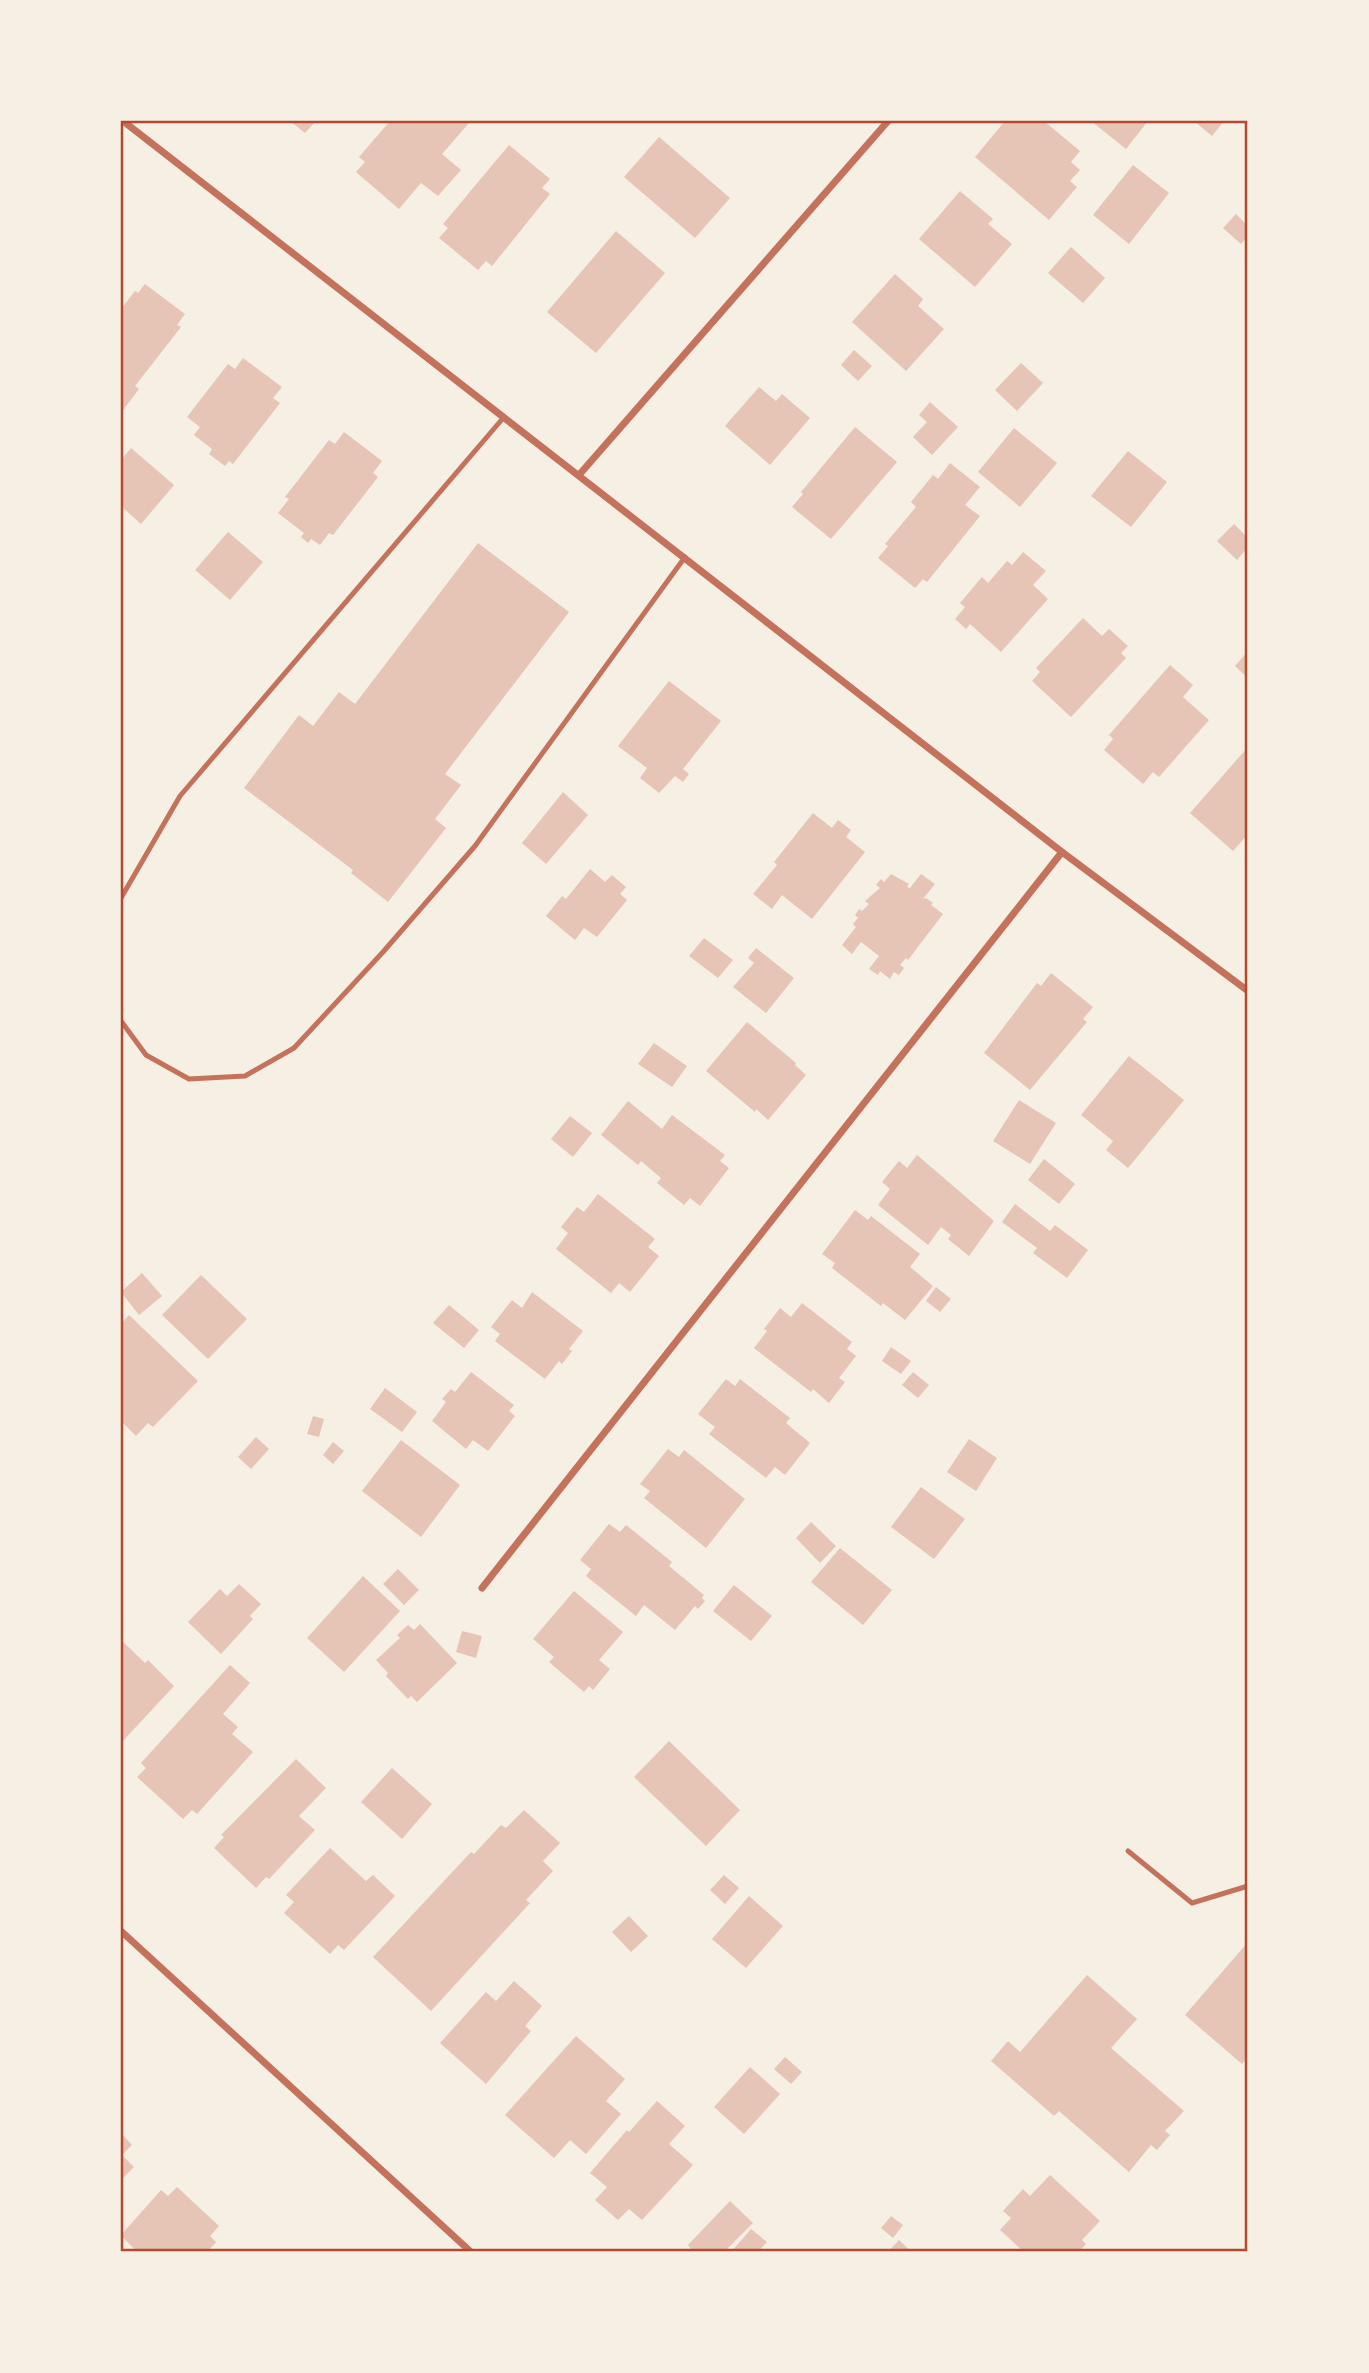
<svg xmlns="http://www.w3.org/2000/svg" width="1369" height="2373" viewBox="0 0 1369 2373" font-family="Spectral,serif">
<rect width="100%" height="100%" fill="#f6efe4"/>
<!-- building -->
<g fill="#e6c5b7">
<polygon points="290,121 316,121 305,133"/>
<polygon points="390,121 467,121 469,123 442,154 461,170 438,196 421,183 399,209 356,172 365,162 359,157"/>
<polygon points="1005,121 1044,121 1080,151 1071,162 1080,170 1070,181 1077,187 1049,220 975,157"/>
<polygon points="1091,121 1148,121 1126,149"/>
<polygon points="1194,121 1224,121 1212,136"/>
<polygon points="659,137 730,198 695,238 624,177"/>
<polygon points="509,145 550,179 542,188 550,194 492,266 486,261 478,270 439,238 448,228 443,224"/>
<polygon points="1133,165 1169,193 1129,244 1093,215"/>
<polygon points="960,191 993,219 988,224 1012,244 975,287 919,239"/>
<polygon points="1236,214 1248,226 1248,236 1241,244 1223,228"/>
<polygon points="616,231 665,273 596,353 547,312"/>
<polygon points="1071,247 1105,278 1083,303 1048,273"/>
<polygon points="895,274 923,299 918,306 944,329 906,371 852,322"/>
<polygon points="145,284 185,314 177,325 181,327 135,386 139,389 121,413 121,309 135,291 138,293"/>
<polygon points="854,350 872,366 858,381 841,365"/>
<polygon points="243,358 282,387 273,398 280,403 233,464 229,461 225,466 209,454 212,449 194,435 200,427 187,417 228,364 235,369"/>
<polygon points="1021,363 1043,383 1017,411 995,390"/>
<polygon points="759,387 776,401 782,394 810,418 770,465 725,426"/>
<polygon points="930,402 958,427 932,455 913,437 927,422 919,415"/>
<polygon points="855,427 897,462 831,539 792,507 803,494 801,492"/>
<polygon points="1014,428 1057,463 1020,507 978,472"/>
<polygon points="344,432 382,461 373,473 378,477 333,535 329,533 320,545 311,539 308,543 301,537 304,533 278,513 289,499 285,497 329,440 335,444"/>
<polygon points="131,448 174,485 141,524 121,506 121,460"/>
<polygon points="1128,451 1167,482 1131,527 1091,496"/>
<polygon points="950,463 980,487 965,505 980,516 927,582 923,579 915,588 878,558 888,546 885,544 916,507 911,502 933,475 938,479"/>
<polygon points="1234,524 1248,538 1248,547 1237,560 1217,541"/>
<polygon points="228,532 263,562 230,600 195,570"/>
<polygon points="478,543 569,612 445,774 461,785 435,819 446,828 388,902 351,873 353,870 244,788 299,715 313,726 339,692 355,704"/>
<polygon points="1023,552 1046,571 1033,585 1048,599 1001,652 970,624 966,629 955,619 965,607 960,603 982,577 988,583 1007,561 1012,565"/>
<polygon points="1083,618 1102,636 1109,629 1128,646 1121,653 1126,658 1071,717 1032,681 1040,672 1036,668"/>
<polygon points="1248,651 1248,678 1235,666"/>
<polygon points="1170,665 1193,685 1183,697 1209,720 1159,777 1153,772 1143,784 1104,750 1113,739 1109,735"/>
<polygon points="669,681 721,721 683,769 689,774 683,782 675,776 659,793 640,778 647,768 618,746"/>
<polygon points="1248,747 1248,834 1233,851 1190,813"/>
<polygon points="563,792 588,815 546,864 522,843"/>
<polygon points="813,813 832,828 838,820 851,830 846,837 865,852 812,919 782,895 772,909 753,894 777,865 774,862"/>
<polygon points="590,869 605,882 612,875 626,887 620,894 627,900 597,937 584,928 575,940 546,916 562,896 566,899"/>
<polygon points="891,874 909,884 907,887 910,888 921,874 935,884 923,899 926,898 933,903 931,905 943,914 908,960 906,958 900,965 904,968 899,975 894,972 890,979 880,971 878,975 869,969 879,956 861,942 852,954 842,945 856,927 853,924 858,918 855,915 859,909 862,911 869,904 865,901 880,888 876,885 881,879 884,882"/>
<polygon points="704,938 733,960 718,978 689,956"/>
<polygon points="756,948 794,978 766,1013 733,987 754,963 748,958"/>
<polygon points="1051,973 1093,1007 1083,1019 1087,1022 1030,1090 984,1053 1037,983 1041,986"/>
<polygon points="747,1022 796,1063 795,1065 806,1075 768,1120 756,1109 755,1112 706,1071"/>
<polygon points="654,1043 687,1066 672,1087 638,1064"/>
<polygon points="1129,1056 1184,1100 1128,1168 1106,1150 1113,1141 1081,1115"/>
<polygon points="1019,1100 1056,1123 1030,1164 993,1141"/>
<polygon points="628,1101 662,1129 672,1115 725,1155 720,1161 729,1168 700,1206 690,1198 684,1205 657,1183 661,1178 641,1161 638,1165 601,1135"/>
<polygon points="570,1116 592,1133 573,1157 551,1139"/>
<polygon points="917,1155 994,1221 969,1256 948,1239 951,1235 941,1227 928,1245 878,1205 890,1189 882,1182 899,1161 907,1168"/>
<polygon points="1044,1159 1075,1184 1059,1204 1028,1180"/>
<polygon points="598,1194 655,1239 648,1247 659,1256 630,1292 619,1283 611,1293 556,1249 568,1233 561,1227 577,1207 584,1212"/>
<polygon points="1015,1204 1050,1231 1055,1225 1088,1250 1067,1278 1033,1253 1037,1248 1002,1222"/>
<polygon points="855,1210 868,1220 871,1216 920,1254 910,1267 933,1286 905,1320 883,1303 881,1306 832,1268 835,1263 822,1254"/>
<polygon points="142,1273 162,1296 139,1315 121,1292"/>
<polygon points="201,1275 247,1319 208,1359 162,1315"/>
<polygon points="936,1287 951,1299 940,1312 926,1301"/>
<polygon points="532,1292 583,1331 569,1349 572,1351 562,1364 559,1361 545,1379 495,1341 500,1334 491,1327 512,1300 522,1308"/>
<polygon points="802,1303 852,1342 847,1349 856,1356 839,1378 845,1382 829,1403 813,1389 811,1392 754,1348 767,1331 764,1329 780,1308 791,1317"/>
<polygon points="449,1305 479,1330 464,1348 433,1323"/>
<polygon points="129,1315 198,1381 153,1427 148,1423 136,1436 121,1421 121,1324"/>
<polygon points="891,1347 911,1361 901,1374 882,1361"/>
<polygon points="471,1372 514,1405 509,1411 515,1416 488,1451 473,1440 466,1449 432,1421 446,1402 442,1399 451,1389 455,1392"/>
<polygon points="913,1372 929,1385 918,1398 902,1385"/>
<polygon points="726,1379 735,1386 740,1379 790,1418 786,1423 810,1443 785,1475 775,1467 766,1478 709,1434 715,1427 698,1414"/>
<polygon points="385,1388 417,1412 402,1432 370,1409"/>
<polygon points="313,1416 324,1419 319,1437 307,1434"/>
<polygon points="256,1437 269,1449 251,1469 238,1457"/>
<polygon points="969,1439 997,1458 976,1491 947,1472"/>
<polygon points="401,1440 460,1485 421,1537 362,1491"/>
<polygon points="333,1442 344,1451 333,1464 323,1455"/>
<polygon points="668,1449 679,1457 684,1450 745,1499 706,1548 644,1498 650,1491 640,1484"/>
<polygon points="921,1487 965,1519 934,1559 891,1527"/>
<polygon points="811,1522 836,1546 820,1563 796,1538"/>
<polygon points="609,1524 620,1532 626,1525 672,1562 669,1566 704,1595 702,1598 705,1601 698,1609 695,1606 675,1630 644,1605 636,1616 586,1576 591,1569 580,1560"/>
<polygon points="840,1548 892,1590 863,1625 811,1582"/>
<polygon points="398,1569 419,1590 404,1605 383,1584"/>
<polygon points="363,1576 400,1611 344,1672 307,1638"/>
<polygon points="239,1584 261,1604 250,1616 253,1619 221,1654 188,1622 220,1589 227,1596"/>
<polygon points="734,1585 772,1616 751,1641 713,1611"/>
<polygon points="574,1591 623,1632 599,1660 610,1669 593,1690 589,1686 584,1692 549,1662 554,1657 533,1639"/>
<polygon points="420,1624 457,1663 417,1702 411,1696 408,1699 386,1676 388,1673 376,1660 400,1638 397,1635 408,1625 414,1630"/>
<polygon points="462,1631 482,1636 476,1658 456,1652"/>
<polygon points="121,1640 145,1663 148,1660 174,1686 121,1743"/>
<polygon points="230,1665 250,1683 223,1714 238,1727 232,1734 253,1752 197,1814 192,1810 183,1819 137,1777 146,1768 141,1763"/>
<polygon points="669,1741 740,1810 706,1846 634,1777"/>
<polygon points="296,1759 326,1788 299,1816 315,1830 269,1879 266,1877 256,1888 214,1848 224,1837 221,1835"/>
<polygon points="392,1768 432,1804 402,1839 361,1802"/>
<polygon points="524,1810 560,1843 543,1861 553,1871 526,1900 530,1903 431,2011 373,1957 471,1852 474,1854 501,1825 506,1828"/>
<polygon points="330,1848 366,1881 373,1875 395,1896 344,1950 338,1945 330,1954 284,1913 294,1902 286,1895"/>
<polygon points="724,1875 739,1888 725,1904 710,1890"/>
<polygon points="749,1896 783,1926 746,1968 712,1939"/>
<polygon points="629,1916 648,1936 631,1952 612,1932"/>
<polygon points="1248,1942 1248,2056 1242,2064 1185,2015"/>
<polygon points="1087,1975 1137,2019 1111,2048 1184,2111 1165,2131 1170,2135 1157,2150 1151,2145 1129,2172 1059,2111 1054,2116 991,2061 1008,2041 1020,2052"/>
<polygon points="514,1981 542,2006 525,2026 531,2031 486,2084 440,2043 486,1992 496,2001"/>
<polygon points="576,2036 625,2079 606,2101 621,2114 586,2154 570,2140 554,2158 505,2115"/>
<polygon points="785,2057 802,2072 791,2084 774,2069"/>
<polygon points="750,2067 780,2094 744,2134 714,2107"/>
<polygon points="657,2101 685,2126 669,2144 693,2165 642,2220 629,2209 618,2220 595,2200 607,2187 590,2173 627,2130 629,2132"/>
<polygon points="121,2133 132,2145 122,2155 134,2167 121,2180"/>
<polygon points="1050,2175 1100,2221 1082,2240 1086,2244 1079,2252 1024,2252 1000,2230 1011,2218 1003,2211 1023,2189 1030,2196"/>
<polygon points="177,2187 219,2226 210,2236 216,2242 207,2252 137,2252 121,2235 161,2190 168,2196"/>
<polygon points="730,2201 753,2223 724,2252 689,2252 692,2250 688,2245"/>
<polygon points="891,2216 903,2225 893,2238 881,2228"/>
<polygon points="751,2229 767,2242 758,2252 731,2252"/>
<polygon points="899,2240 912,2252 888,2252"/>
</g>
<g fill="none" stroke-linecap="round" stroke-linejoin="round">
<!-- service -->
<g stroke="#c5725c" stroke-width="5">
<polyline points="121,898 180,796 504,417"/>
<polyline points="121,1021 146,1055 189,1079 245,1076 294,1048 383,952 475,846 685,557"/>
<polyline points="1128,1851 1192,1903 1248,1886"/>
</g>
<!-- minor -->
<g stroke="#c5725c" stroke-width="7">
<polyline points="123,121 1062,852 1248,991"/>
<polyline points="579,475 888,121"/>
<polyline points="482,1588 1062,852"/>
<polyline points="121,1931 471,2252"/>
</g>
</g>
<!-- border -->
<rect width="1369" height="2373" fill="none" stroke="#f6efe4" stroke-width="245"/>
<rect x="122" y="122" width="1124" height="2128" fill="none" stroke="#b5482f" stroke-width="2.5"/>
</svg>
